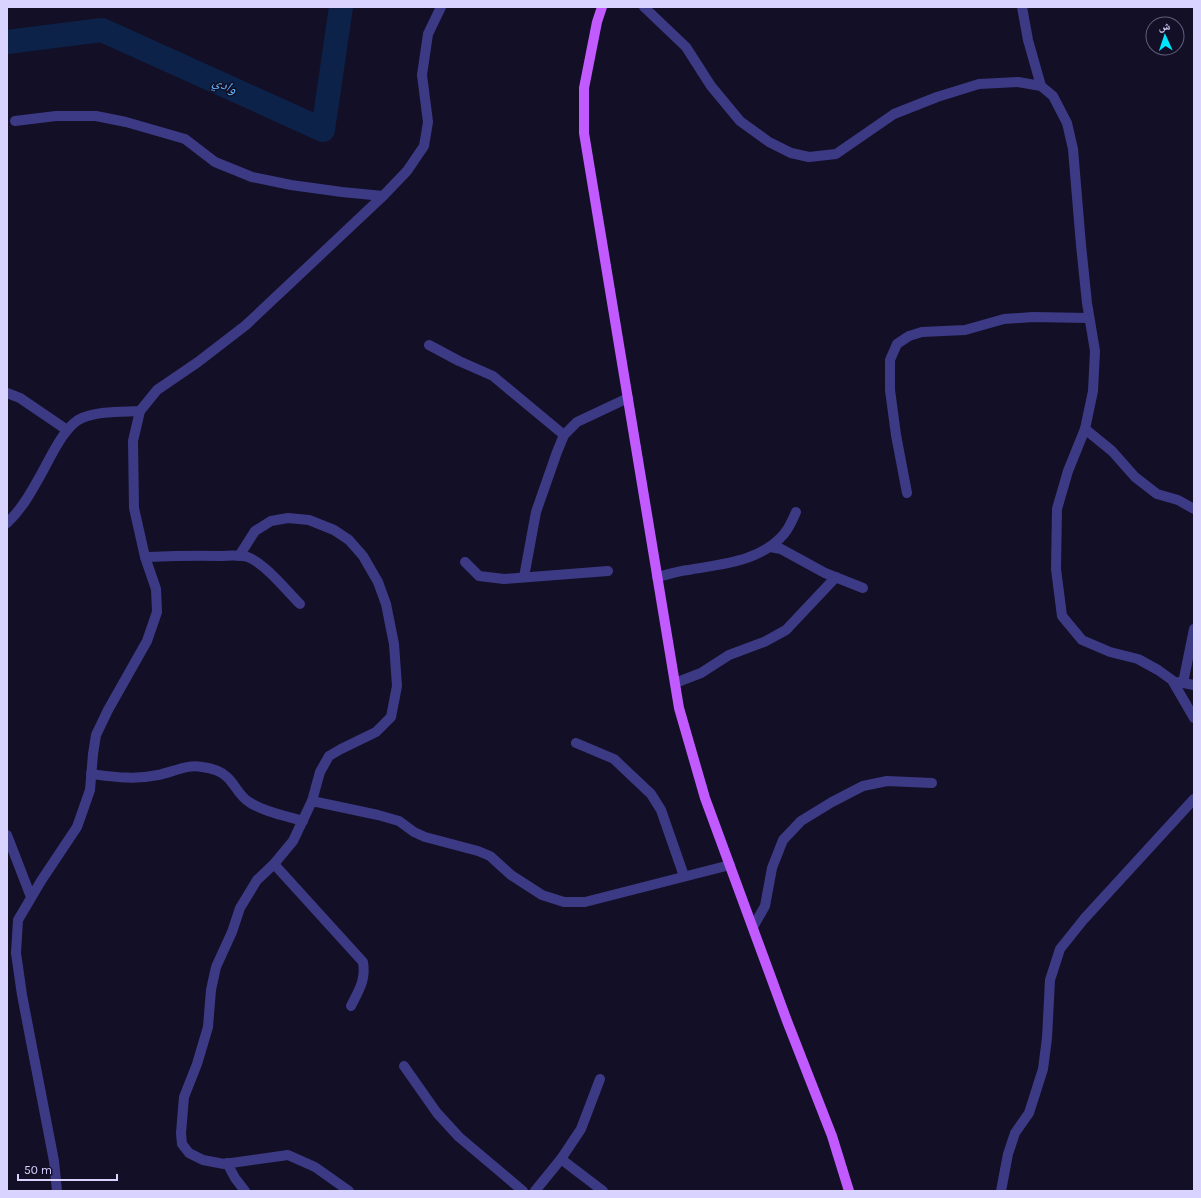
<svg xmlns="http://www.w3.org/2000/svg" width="1201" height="1198" viewBox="0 0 1201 1198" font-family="Karla,'Noto Naskh Arabic',sans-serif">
<rect width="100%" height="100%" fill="#130f26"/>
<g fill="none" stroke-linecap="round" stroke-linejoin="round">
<!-- river -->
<polyline stroke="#0c2248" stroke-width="24" points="7,42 102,30 323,130 341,7"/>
<!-- minor -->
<g stroke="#3d3a85" stroke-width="10">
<polyline points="644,7 686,47 711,86 740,121 769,142 791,153 809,157 836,154 894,114 937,97 979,84 1018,82 1041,86 1053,96 1067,123 1073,149 1081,245 1087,303 1095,351 1093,391 1085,429 1068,471 1057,509 1056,569 1062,616 1082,640 1110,652 1138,659 1158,670 1172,680 1194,718"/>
<polyline points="1022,7 1028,40 1041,86"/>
<polyline points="15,121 56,116 96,116 126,122 185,139 215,162 252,177 291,185 342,192 383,196"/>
<polyline points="429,345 459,361 493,376 564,435"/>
<polyline points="7,393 20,398 67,430"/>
<polyline points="1085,429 1112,451 1135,477 1157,494 1178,500 1194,509"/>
<polyline points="907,493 896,435 890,390 890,360 897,344 909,336 922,332 965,330 1004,319 1033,317 1089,318"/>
<path d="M7 523C21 510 30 494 39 478 49 461 64 425 82 418 99 411 121 412 140 411"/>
<polyline points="770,547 781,549 825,573 863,588"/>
<polyline points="239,556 255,531 271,521 288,518 309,520 334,530 349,540 363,556 378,582 386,604 394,644 397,686 391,717 376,732 341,749 329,756 320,772 312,801 293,841 274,864 257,880 240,908 232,932 216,967 211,990 208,1027 197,1064 184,1097 181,1133 182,1144 189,1153 203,1160 224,1164 288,1155 315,1167 349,1191"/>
<path d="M145 557C170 556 194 555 219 556 229 556 241 554 250 558 267 566 287 591 300 604"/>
<polyline points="465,562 479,576 504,579 608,571"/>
<polyline points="524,577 536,512 557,452 564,435 577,422 628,398"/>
<path d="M657 577C667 575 677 571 688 570 722 564 760 562 784 534 789 528 793 519 796 512"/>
<polyline points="1178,682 1194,685"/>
<polyline points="675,683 701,673 729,655 764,642 786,630 836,577"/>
<polyline points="1183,683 1194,629"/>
<polyline points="576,743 614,759 651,794 661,810 684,876"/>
<path d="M91 774C115 777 134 780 158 775 173 772 187 764 202 767 210 768 221 771 227 777 235 784 239 796 249 802 264 812 286 816 303 821"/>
<polyline points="312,801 378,815 399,821 414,832 425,837 478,851 490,856 511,875 542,895 564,902 585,902 730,865"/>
<polyline points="7,835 31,897"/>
<path d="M274 864 363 962C366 980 359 990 351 1006"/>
<polyline points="753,927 765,906 772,868 783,840 801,821 832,802 863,786 887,781 932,783"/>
<polyline points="404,1066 437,1113 459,1137 523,1191"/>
<polyline points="561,1159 603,1191"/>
<polyline points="227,1163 235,1178 245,1191"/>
<polyline points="57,1191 54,1161 22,995 16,953 18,920 41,881 77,827 90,790 93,754 96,735 108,710 147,641 157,612 156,589 145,557 134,508 133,441 140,411 157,390 198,362 246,325 383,196 407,171 424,146 428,122 422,75 428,34 441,7"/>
<polyline points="535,1191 561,1159 581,1129 600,1079"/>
<polyline points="1001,1191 1008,1154 1015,1133 1029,1113 1043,1069 1047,1038 1050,980 1060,949 1084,919 1194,799"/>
</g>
<!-- major -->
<polyline stroke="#c25bff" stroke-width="10" points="602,7 597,22 584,88 584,133 679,708 705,798 787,1021 832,1136 849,1191"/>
</g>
<g text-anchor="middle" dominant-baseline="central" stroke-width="3" stroke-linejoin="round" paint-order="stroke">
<!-- water labels -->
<g font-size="14" font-style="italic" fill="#62b6ff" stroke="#130f26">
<text transform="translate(225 85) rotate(24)">وادي</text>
</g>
</g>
<!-- border -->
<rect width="1201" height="1198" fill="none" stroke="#d9d4ff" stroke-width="16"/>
<!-- north arrow -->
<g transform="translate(1165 36) rotate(357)"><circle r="19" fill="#130f26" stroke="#625e7d"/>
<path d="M0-3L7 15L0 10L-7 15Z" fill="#00e5ff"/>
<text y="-6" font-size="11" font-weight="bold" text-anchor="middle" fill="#d9d4ff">ش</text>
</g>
<!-- scale -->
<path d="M18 1174v6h99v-6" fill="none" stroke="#d9d4ff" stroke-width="2"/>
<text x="24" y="1174" font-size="12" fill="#d9d4ff" stroke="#130f26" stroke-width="3" paint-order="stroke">50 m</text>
</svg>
